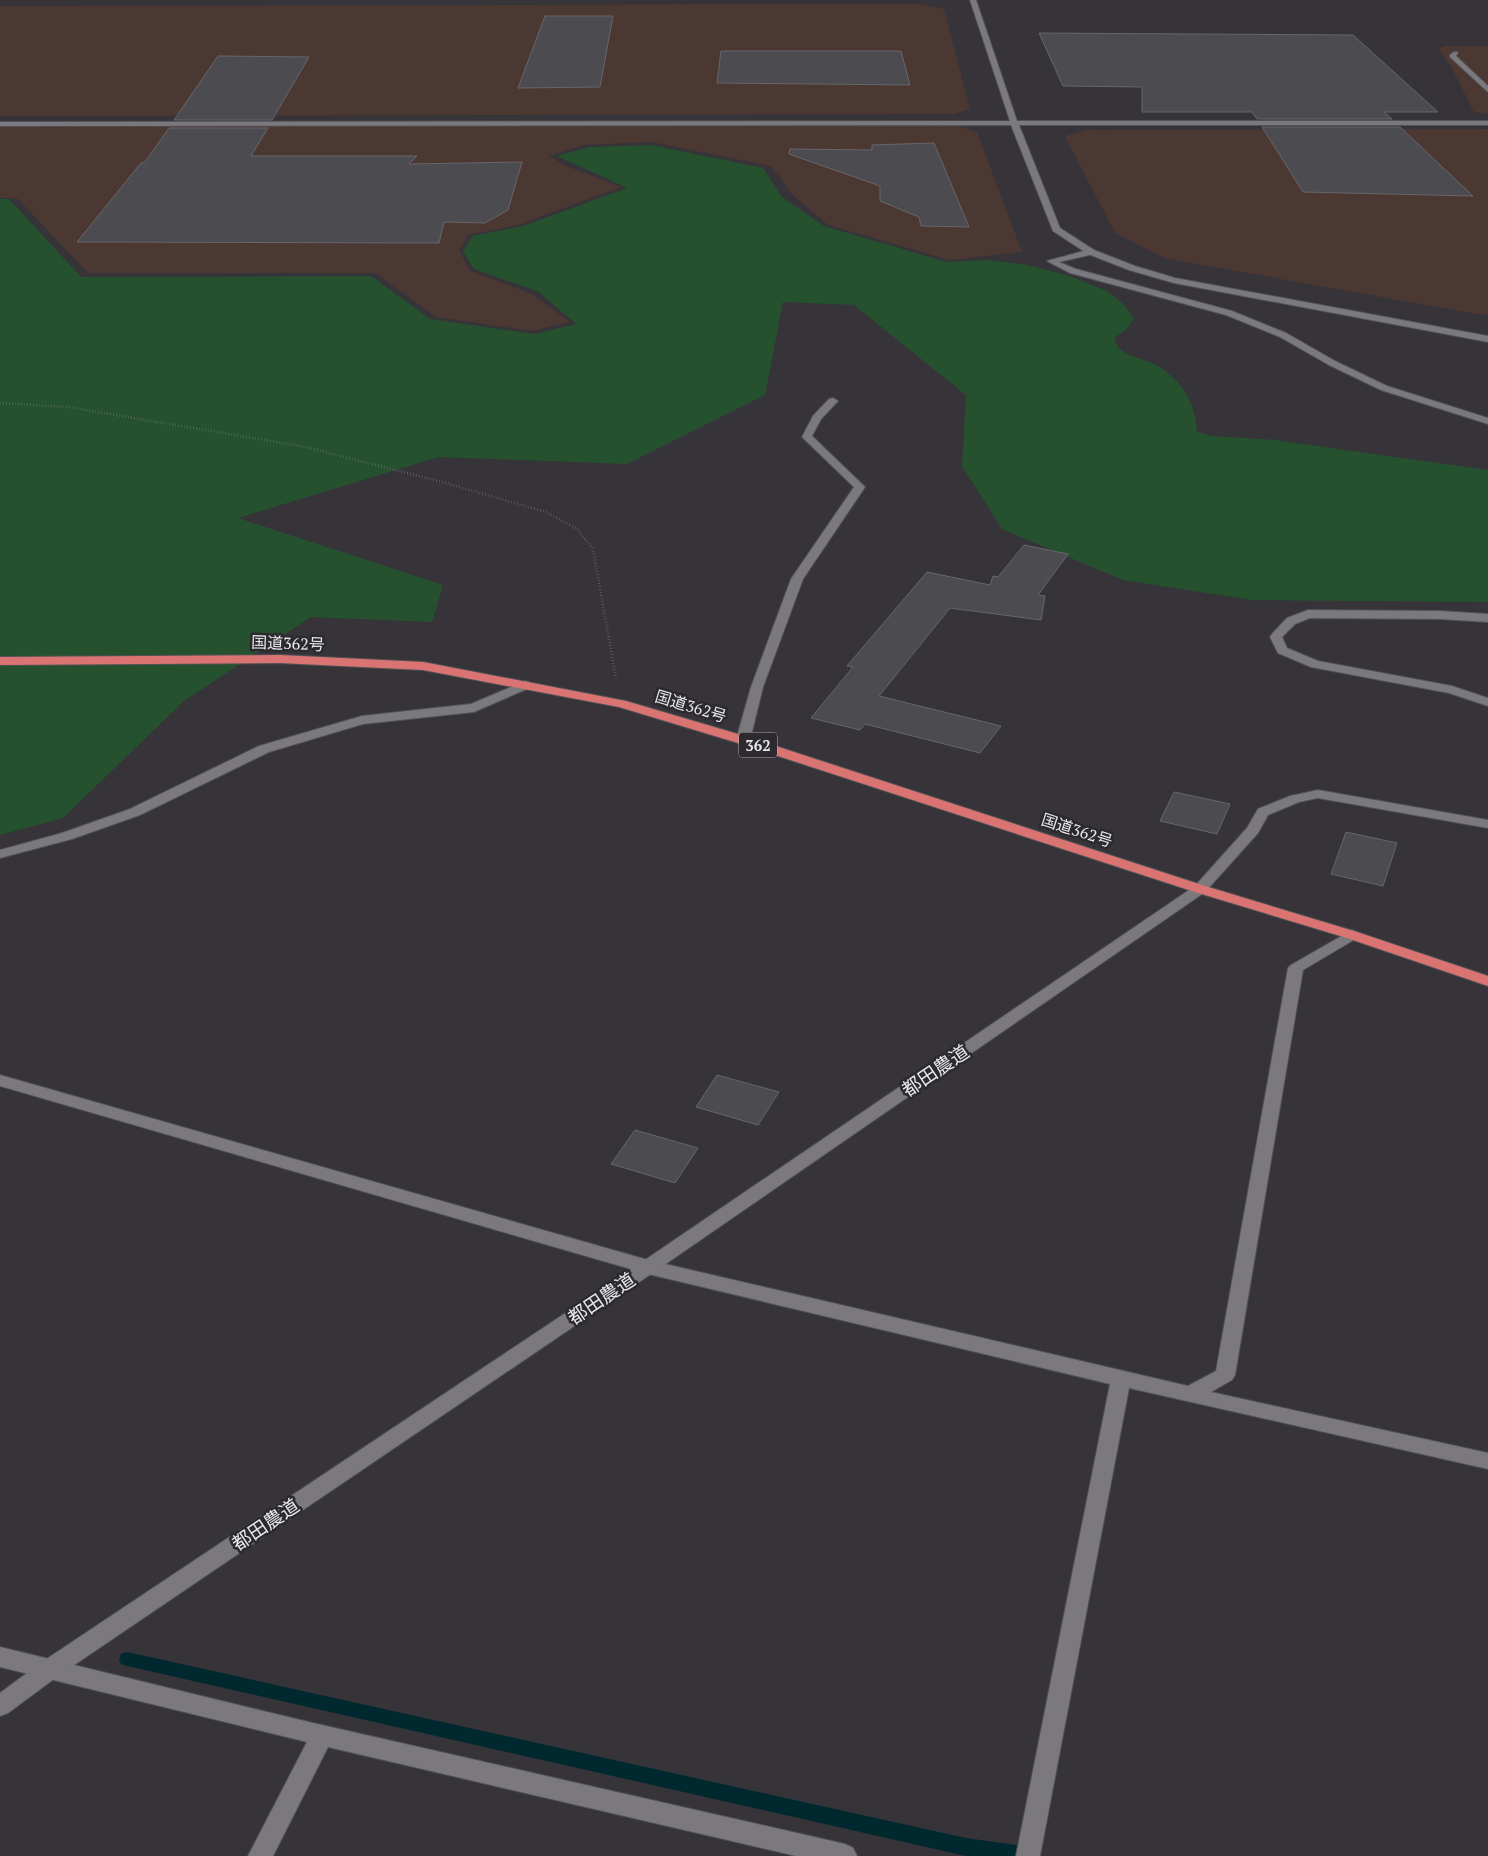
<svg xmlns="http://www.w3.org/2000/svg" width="1488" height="1856" viewBox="0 0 1488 1856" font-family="'PT Serif','Noto Sans JP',serif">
<rect width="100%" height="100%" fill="#363439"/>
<!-- industrial -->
<g fill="#4c3833">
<polygon points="919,4 944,9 970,109 954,114 0,116 0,6"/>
<polygon points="1444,46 1488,46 1488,114 1474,112 1451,66 1438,50"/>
<polygon points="93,125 958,126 977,132 1022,252 950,260 828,225 793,195 771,166 652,142 584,145 549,156 566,166 621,187 518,225 468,235 459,250 470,271 532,294 570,322 532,331 436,317 376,273 88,273 17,198 0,198 0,127"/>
<polygon points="1488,129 1488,316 1164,258 1115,233 1065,136 1088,130"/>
</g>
<!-- green -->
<path fill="#26512f" d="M651 145 763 168 782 197 824 226 947 262 987 260 1028 265 1069 276 1107 291 1122 303 1134 318 1127 329 1114 338C1115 341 1117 346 1120 349 1127 356 1143 359 1152 363 1180 377 1196 402 1197 432L1212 436 1274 440 1488 470V602L1252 600 1123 580 1002 529 962 466 966 395 854 305 783 302 765 395 627 464 439 457 238 518 443 585 432 622 311 617 184 701 63 818 0 835V199H9L81 277 371 276 430 319 535 334 576 324 539 292 474 269 463 251 473 236 523 226 627 188 557 156 590 147Z"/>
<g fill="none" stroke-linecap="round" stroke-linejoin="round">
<!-- stream -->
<polygon fill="#00292f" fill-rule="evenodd" points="127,1652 966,1838 1030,1847 1036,1850 1039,1856 966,1856 127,1666 121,1664 119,1659 121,1654"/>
</g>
<!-- building -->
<g fill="#4c4b4f" stroke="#67666b">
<polygon points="545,16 613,16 600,87 518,88"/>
<polygon points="1039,33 1353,35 1438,112 1384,112 1392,119 1257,119 1252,112 1142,112 1142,87 1063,86"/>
<polygon points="721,51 901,51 910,85 717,83"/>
<polygon points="218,56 309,57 272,120 174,120"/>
<polygon points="1262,127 1400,127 1473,196 1303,192"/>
<polygon points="169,128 268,128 251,156 417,156 409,164 522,162 508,210 485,223 444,222 439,243 77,242 141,163 145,162"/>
<polygon points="934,143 969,227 921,226 919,217 880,201 880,186 789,154 790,149 872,150 872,145"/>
<polygon points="1024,545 1068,554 1038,595 1045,596 1041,620 950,608 879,696 1001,726 980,753 865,724 860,730 811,718 853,667 847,666 927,572 990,585 993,576 998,577"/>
<polygon points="1174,792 1230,804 1217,834 1160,821"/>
<polygon points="1346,832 1397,843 1383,886 1331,874"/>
<polygon points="717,1075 779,1092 758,1125 696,1107"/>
<polygon points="635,1130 698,1148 675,1183 611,1164"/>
</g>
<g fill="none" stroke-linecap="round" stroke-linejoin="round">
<!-- service casing -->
<g stroke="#525155" stroke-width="2">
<polygon id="service" points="1454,52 1458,52 1456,56 1488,86 1488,92 1450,57 1450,55"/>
</g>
<!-- minor casing -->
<g stroke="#525155" stroke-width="2">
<g id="minor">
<polygon points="1091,249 1094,250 1094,254 1059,262 1076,269 1232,311 1286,333 1335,361 1387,386 1488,418 1488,424 1381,390 1329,365 1280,337 1226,315 1070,273 1047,261"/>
<polygon points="833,398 838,401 821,419 812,436 865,487 803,579 763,687 750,740 748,743 738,743 736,740 751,687 791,579 854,487 802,437 813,416 829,399"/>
<polygon points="1308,610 1440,611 1488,614 1488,622 1440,619 1310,618 1295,624 1282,637 1287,648 1318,661 1452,686 1488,698 1488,706 1449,693 1311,667 1278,653 1270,637 1272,634 1287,618"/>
<polygon points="525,681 529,682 531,685 529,688 474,712 363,724 269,752 140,815 72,839 0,858 0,850 62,833 130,809 259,746 362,716 471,704"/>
<polygon points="1318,790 1488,820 1488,828 1318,798 1299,802 1268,815 1258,833 1205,892 1195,892 1193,889 1195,886 1247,828 1258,809 1290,796"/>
<polygon points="1352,930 1357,932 1360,935 1357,938 1303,970 1235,1375 1232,1380 1211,1392 1488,1453 1488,1469 1129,1388 1040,1856 1016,1856 1110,1384 648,1274 0,1086 0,1075 648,1260 1188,1386 1216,1371 1288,968 1291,965"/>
<polygon points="0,1647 313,1723 845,1844 853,1848 857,1856 796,1856 328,1747 273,1856 248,1856 307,1742 0,1667"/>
</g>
</g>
<!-- tertiary casing -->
<g stroke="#525155" stroke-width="2">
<g id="tertiary">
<polygon points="970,0 976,0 1017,121 1488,121 1488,125 1019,125 1060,228 1094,250 1135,266 1175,278 1488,336 1488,342 1174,283 1129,270 1088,254 1053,231 1011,125 0,126 0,122 1010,121"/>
<polygon points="1200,885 1205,886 1207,889 1205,892 654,1272 58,1676 8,1713 0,1716 0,1693 42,1662 642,1262 1195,886"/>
</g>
</g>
<!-- trunk casing -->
<g stroke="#525155" stroke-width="2">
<polygon id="trunk" points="280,655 423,662 626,701 748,737 1205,886 1357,932 1488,976 1488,986 1347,938 1195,892 738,743 619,707 423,670 280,663 0,665 0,657"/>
</g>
<!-- path -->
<polyline stroke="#767478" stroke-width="2.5" stroke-dasharray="0.5 2.5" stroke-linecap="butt" points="0,403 68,407 306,447 442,482 546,512 577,529 593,549 616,678"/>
<!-- service -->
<use href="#service" fill="#7b797e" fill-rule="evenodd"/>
<!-- minor -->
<use href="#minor" fill="#7b797e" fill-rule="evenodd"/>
<!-- tertiary -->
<use href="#tertiary" fill="#7b797e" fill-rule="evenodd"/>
<!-- trunk -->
<use href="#trunk" fill="#da7472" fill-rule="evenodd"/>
</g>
<g text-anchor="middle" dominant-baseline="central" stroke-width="5" stroke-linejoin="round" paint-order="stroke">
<!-- shield labels -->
<rect fill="#2c2a2f" stroke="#b0aeb2" stroke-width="1" x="739" y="732.5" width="38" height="25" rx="4"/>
<g font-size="15" font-weight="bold" fill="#e8e7ea">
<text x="758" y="745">362</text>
</g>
<!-- street labels -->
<g font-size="16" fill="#e8e7ea" stroke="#2c2a2f">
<text transform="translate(288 643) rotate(2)">国道362号</text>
<text transform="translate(691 706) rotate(17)">国道362号</text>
<text transform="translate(1077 830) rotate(18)">国道362号</text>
</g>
<!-- near-street labels -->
<g font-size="19" fill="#e8e7ea" stroke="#2c2a2f">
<text transform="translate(935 1070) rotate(-34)">都田農道</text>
<text transform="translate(601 1298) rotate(-34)">都田農道</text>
<text transform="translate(265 1524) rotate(-34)">都田農道</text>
</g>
</g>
</svg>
